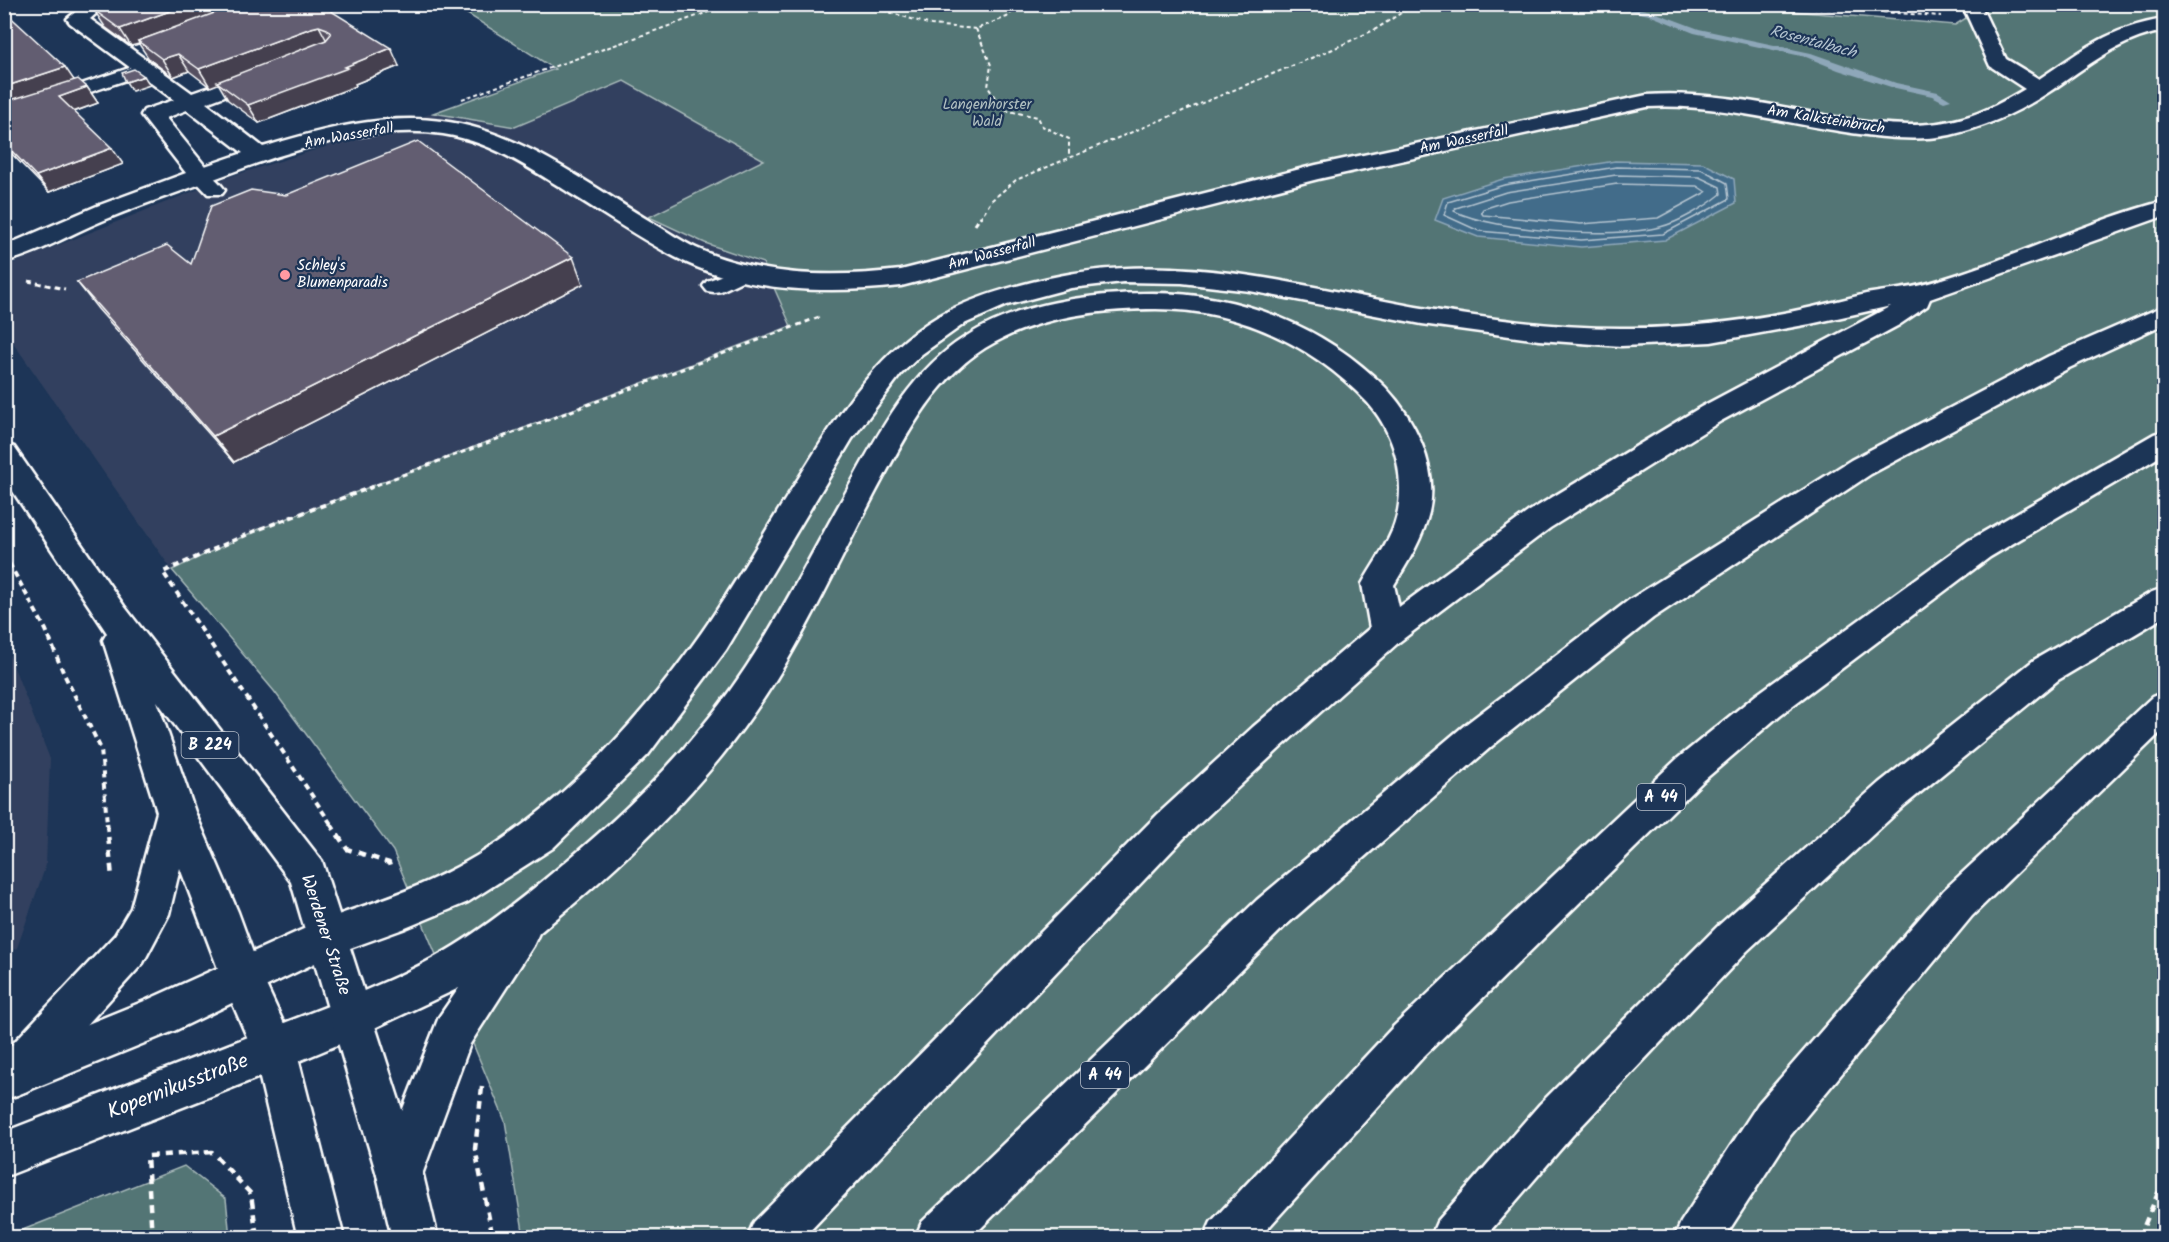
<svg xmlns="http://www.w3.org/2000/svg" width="2169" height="1242" viewBox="0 0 2169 1242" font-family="Kalam,sans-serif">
<rect width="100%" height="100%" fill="#1d3557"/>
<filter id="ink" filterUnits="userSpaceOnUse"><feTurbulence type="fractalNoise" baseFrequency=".0167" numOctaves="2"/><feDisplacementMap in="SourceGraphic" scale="12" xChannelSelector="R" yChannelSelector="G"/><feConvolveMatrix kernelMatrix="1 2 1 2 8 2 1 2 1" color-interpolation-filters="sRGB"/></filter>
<g filter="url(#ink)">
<!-- built -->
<g fill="#32415f">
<polygon points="624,81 764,160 650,217 705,243 763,263 791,326 257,530 172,570 5,331 4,267 229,177 433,113 515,127"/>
<polygon points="4,642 50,759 46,865 17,948 5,953"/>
</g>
<!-- green -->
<g fill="#537575" stroke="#a9baba" stroke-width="1.5">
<polygon points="1709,4 1955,25 1987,5 2164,5 2164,1237 524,1237 505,1121 393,851 274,691 172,570 257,530 791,326 763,263 705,243 649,217 764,160 624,81 515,127 433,113 555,69 453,5"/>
<polygon points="184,1166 226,1199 230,1237 5,1237"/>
</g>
<!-- water -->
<polygon fill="#436c8a" stroke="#8ea7b9" stroke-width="1.5" points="1615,161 1703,163 1734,179 1736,203 1665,240 1581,247 1478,237 1435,220 1443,198 1503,179"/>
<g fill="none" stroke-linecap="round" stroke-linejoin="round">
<!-- shore -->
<g stroke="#b4c4d0" stroke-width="1.5">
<polygon points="1616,167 1701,169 1727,183 1729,199 1663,234 1581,240 1479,231 1444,215 1448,202 1504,185"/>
<path d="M1616 175 1699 177 1720 187 1721 194C1705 207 1680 222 1660 227 1613 239 1497 232 1454 211L1456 208 1506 192Z"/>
<polygon points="1617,184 1697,186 1706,192 1658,218 1581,224 1483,215 1481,212 1483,209 1508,201"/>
</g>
<!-- stream -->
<polygon fill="#8ea7b9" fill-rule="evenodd" points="1595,4 1616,4 1651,11 1699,29 1811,53 1896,83 1938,92 1951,100 1944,102 1932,96 1891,87 1838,70 1806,57 1694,33 1649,15"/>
<!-- lane casing -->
<g stroke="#fff" stroke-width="5">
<g id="lane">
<polygon points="144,63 150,64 153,68 150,72 4,121 4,110"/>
<path d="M201 170C211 173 219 182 225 190L222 194H208L191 176 194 172Z"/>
<polygon points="741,268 748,270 751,274 748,278 721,291 714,292 707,291 703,286 707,281"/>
</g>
</g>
<!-- street casing -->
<g stroke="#fff" stroke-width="5">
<path id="street" d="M85 4H107L90 19 192 93 258 70 265 68 272 70 276 74 272 78 206 103 263 147C319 130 382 113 442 121 518 130 588 184 653 223 667 231 681 241 696 248 760 277 832 278 901 270L1316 165 1647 95C1691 92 1735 98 1778 106 1837 117 1904 135 1963 118 1985 112 2006 100 2025 89L1990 66 1966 13 1960 4H1980L2006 59 2039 79C2084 49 2109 28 2164 19V31C2118 39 2087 67 2049 92 2019 112 1985 127 1950 135 1916 142 1879 137 1845 132 1779 122 1714 103 1647 107L1318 179 901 286C827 294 743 293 675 257 639 238 604 214 568 192 529 168 490 141 443 134 359 122 264 160 187 189 159 199 130 209 102 221 70 234 38 254 4 262V246L97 206 186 173 141 115 144 110 174 100 70 23 67 19ZM187 110 243 153 205 166 166 118Z"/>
</g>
<!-- secondary casing -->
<g stroke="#fff" stroke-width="5">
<g id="secondary">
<polygon points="328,918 342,924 348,937 342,950 174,1031 17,1095 4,1090 4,1058 147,1000"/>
<polygon points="351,997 366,1003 372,1018 366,1033 275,1071 4,1177 4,1132"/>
</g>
</g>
<!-- primary casing -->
<g stroke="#fff" stroke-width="5">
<polygon id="primary" points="4,444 14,447 124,606 322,861 423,1175 438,1238 392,1238 377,1175 291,882 157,701 195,812 238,912 260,972 296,1050 344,1238 298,1238 254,1053 222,979 180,868 169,914 143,963 27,1091 12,1097 4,1094 4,1053 115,935 131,908 157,812 103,640 107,633 4,478"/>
</g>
<!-- highway casing -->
<g stroke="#fff" stroke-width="5">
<g id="highway">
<path d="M2164 201V216L1930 299 1927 306 1899 325 1721 421 1550 528 1399 642 1279 749 1184 838 803 1238H747L754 1222 1158 814 1253 727 1370 628 1362 584C1372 566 1384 550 1392 531 1409 489 1398 437 1368 403 1313 344 1237 309 1156 309 1099 309 1035 317 985 348 931 382 901 445 872 499 834 571 800 648 753 714 694 799 618 868 539 933L533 946 470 1044 416 1191 400 1198 384 1191 377 1175 439 1017 459 988 351 1039 336 1033 330 1018 336 1003C373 987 411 972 446 951 480 931 512 906 544 880 600 834 654 786 700 729 758 661 797 580 840 503 873 444 906 374 965 337 1018 303 1091 293 1152 293 1239 293 1323 325 1385 387 1415 418 1439 468 1429 512 1423 538 1408 562 1394 585L1399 607 1528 512 1701 407 1891 306 1810 324 1711 342 1621 346 1539 340 1422 324 1250 291 1182 283 1123 282 1071 288 1007 305 964 324 922 354 901 374 852 439 726 650 648 755 553 848 468 902 403 929 328 956 314 950 308 937 314 924C354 908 396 897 435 878 543 828 635 728 702 632 737 582 767 527 800 476 839 413 882 344 950 310 977 297 1004 289 1032 282 1165 247 1285 283 1416 307 1483 318 1552 328 1620 328 1685 329 1750 321 1813 307 1831 303 1848 298 1866 294 1887 290 1909 289 1929 283 2009 261 2084 222 2164 201Z"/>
<polygon points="2164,306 2164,324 2069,368 1871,474 1653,618 1492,746 1285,926 971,1238 915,1238 922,1222 1257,900 1466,724 1629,600 1851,460 2049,356"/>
<polygon points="2164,431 2164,454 1990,557 1780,715 1703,781 1424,1056 1259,1238 1204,1238 1211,1222 1394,1026 1677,759 1756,695 1968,541 2154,434"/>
<polygon points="2164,588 2164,617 2058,680 1905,805 1747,951 1572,1136 1484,1238 1430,1238 1437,1222 1540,1104 1719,925 1879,783 2034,660 2152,592"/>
<polygon points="2164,692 2164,729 1972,916 1790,1136 1724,1238 1674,1238 1681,1222 1758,1104 1944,890 2152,697"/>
</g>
</g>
<!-- path-far3 -->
<g stroke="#fff" stroke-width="2" stroke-dasharray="4 3" stroke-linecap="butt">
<polyline points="863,4 931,25 976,29 1007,17 1020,4"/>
<polyline points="1684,4 1759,4"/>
<polyline points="1764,4 1941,16"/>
<polyline points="976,29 991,65 988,87 1003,110 1038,117 1042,126 1069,139 1069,157"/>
<polyline points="462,99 731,4"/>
<polyline points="980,218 992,200 1016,180 1333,49 1376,29 1415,4"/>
</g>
<!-- path-far2 -->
<g stroke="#fff" stroke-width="3" stroke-dasharray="5 4" stroke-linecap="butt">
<polyline points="975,225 981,216"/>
<polyline points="28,281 65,289"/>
<polyline points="368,488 822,316"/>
</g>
<!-- path-far1 -->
<g stroke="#fff" stroke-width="4" stroke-dasharray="6 4.5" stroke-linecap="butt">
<polyline points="4,554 46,630 63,672 101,749 107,824"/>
<polyline points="331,824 163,572 257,530 372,487"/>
</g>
<!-- path -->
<g stroke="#fff" stroke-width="4.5" stroke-dasharray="8 6" stroke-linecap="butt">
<polyline points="107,823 112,878"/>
<polyline points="330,823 347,849 389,863 391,870"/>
<polyline points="482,1087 475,1149 493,1238"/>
<polyline points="152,1238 147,1156 212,1152 251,1194 257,1238"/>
<polyline points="2139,1238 2164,1179"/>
</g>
<!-- lane -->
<use href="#lane" fill="#1d3557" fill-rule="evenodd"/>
<!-- street -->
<use href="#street" fill="#1d3557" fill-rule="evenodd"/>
<!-- secondary -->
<use href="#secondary" fill="#1d3557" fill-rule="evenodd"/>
<!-- primary -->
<use href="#primary" fill="#1d3557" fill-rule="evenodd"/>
<!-- highway -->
<use href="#highway" fill="#1d3557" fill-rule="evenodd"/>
</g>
<!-- wall -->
<g fill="#545061" stroke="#fff" stroke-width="1.5">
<polygon points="320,4 399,66 355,84 356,86 259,123 228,100 218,83 210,87 189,71 173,77 149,59 139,44 131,46 105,27 94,10"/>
<polygon points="4,11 74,80 87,87 98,103 74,112 123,164 49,192 4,146"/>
<polygon points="77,282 583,284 234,462 98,309"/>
</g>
<!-- shaded-wall -->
<g fill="#45414f" stroke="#fff" stroke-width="1.5">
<polygon points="189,4 244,4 138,41 139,44 131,46 120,29"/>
<polygon points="319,26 328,43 319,45 210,87 199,69 311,28"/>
<polygon points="391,48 399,66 355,84 356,86 259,123 248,105"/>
<polygon points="178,54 189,71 173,77 162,59"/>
<polygon points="65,67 76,83 4,107 4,87"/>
<polygon points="144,76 150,85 132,91 126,82"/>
<polygon points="87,87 98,103 70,113 59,97"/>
<polygon points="112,148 123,164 49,192 36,176"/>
<polygon points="573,257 583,284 234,462 213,436"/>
</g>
<!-- building -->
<g fill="#625d71" stroke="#fff" stroke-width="1.5">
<polygon points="92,4 189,4 120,29 94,10"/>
<polygon points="239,4 320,4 391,48 345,67 348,68 248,105 217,82 326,40 331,34 327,29 319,26 311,28 199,69 178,54 162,59 138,41"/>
<polygon points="4,11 65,67 4,87"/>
<polygon points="134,69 144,76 126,82 122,73"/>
<polygon points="78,79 87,87 59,97 112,148 36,176 4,143 4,102"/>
<polygon points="418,141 573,257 213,436 77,282 167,245 191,264 211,206 251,190 286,195"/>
</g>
</g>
<!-- markers -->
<circle fill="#ff9aa2" stroke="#1d3557" stroke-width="2" cx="285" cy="275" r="6"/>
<g text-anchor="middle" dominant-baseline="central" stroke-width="4.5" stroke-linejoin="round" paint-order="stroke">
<!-- far-park labels -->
<g font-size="15" fill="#b2c1c1" stroke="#1d3557">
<text x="987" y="105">Langenhorster<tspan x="987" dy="17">Wald</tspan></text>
</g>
<!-- far-street labels -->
<g font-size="15" fill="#fff" stroke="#1d3557">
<text transform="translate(1826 120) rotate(9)">Am Kalksteinbruch</text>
<text transform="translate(349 136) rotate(-10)">Am Wasserfall</text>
<text transform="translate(1464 140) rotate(-12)">Am Wasserfall</text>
<text transform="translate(992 254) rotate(-15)">Am Wasserfall</text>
</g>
<!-- far-poi labels -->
<g font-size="15" fill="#fff" stroke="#1d3557" text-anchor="start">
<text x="297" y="266">Schley's<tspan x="297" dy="17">Blumenparadis</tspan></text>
</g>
<!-- far-water labels -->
<g font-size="16" font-style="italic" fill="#b4c4d0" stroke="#1d3557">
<text transform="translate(1813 42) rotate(15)">Rosentalbach</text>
</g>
<!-- shield labels -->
<g fill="#1d3557" stroke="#bbc2cd" stroke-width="1.5">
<rect x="181.5" y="732" width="57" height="26" rx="4.5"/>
<rect x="1637" y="784" width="48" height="26" rx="4.5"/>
<rect x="1081" y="1062" width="48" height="26" rx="4.5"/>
</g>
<g font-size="16" font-weight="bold" fill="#fff">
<text x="210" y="745">B 224</text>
<text x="1661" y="797">A 44</text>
<text x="1105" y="1075">A 44</text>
</g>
<!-- street labels -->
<g font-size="18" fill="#fff" stroke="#1d3557">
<text transform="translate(325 935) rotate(72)">Werdener Straße</text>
</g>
<!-- near-street labels -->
<g font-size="21" fill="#fff" stroke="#1d3557">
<text transform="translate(178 1087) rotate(-21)">Kopernikusstraße</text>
</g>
</g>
<!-- margin -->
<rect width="2169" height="1242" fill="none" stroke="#1d3557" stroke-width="24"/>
<rect x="12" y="12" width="2145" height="1218" fill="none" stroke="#fff" stroke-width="2" filter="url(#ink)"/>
</svg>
